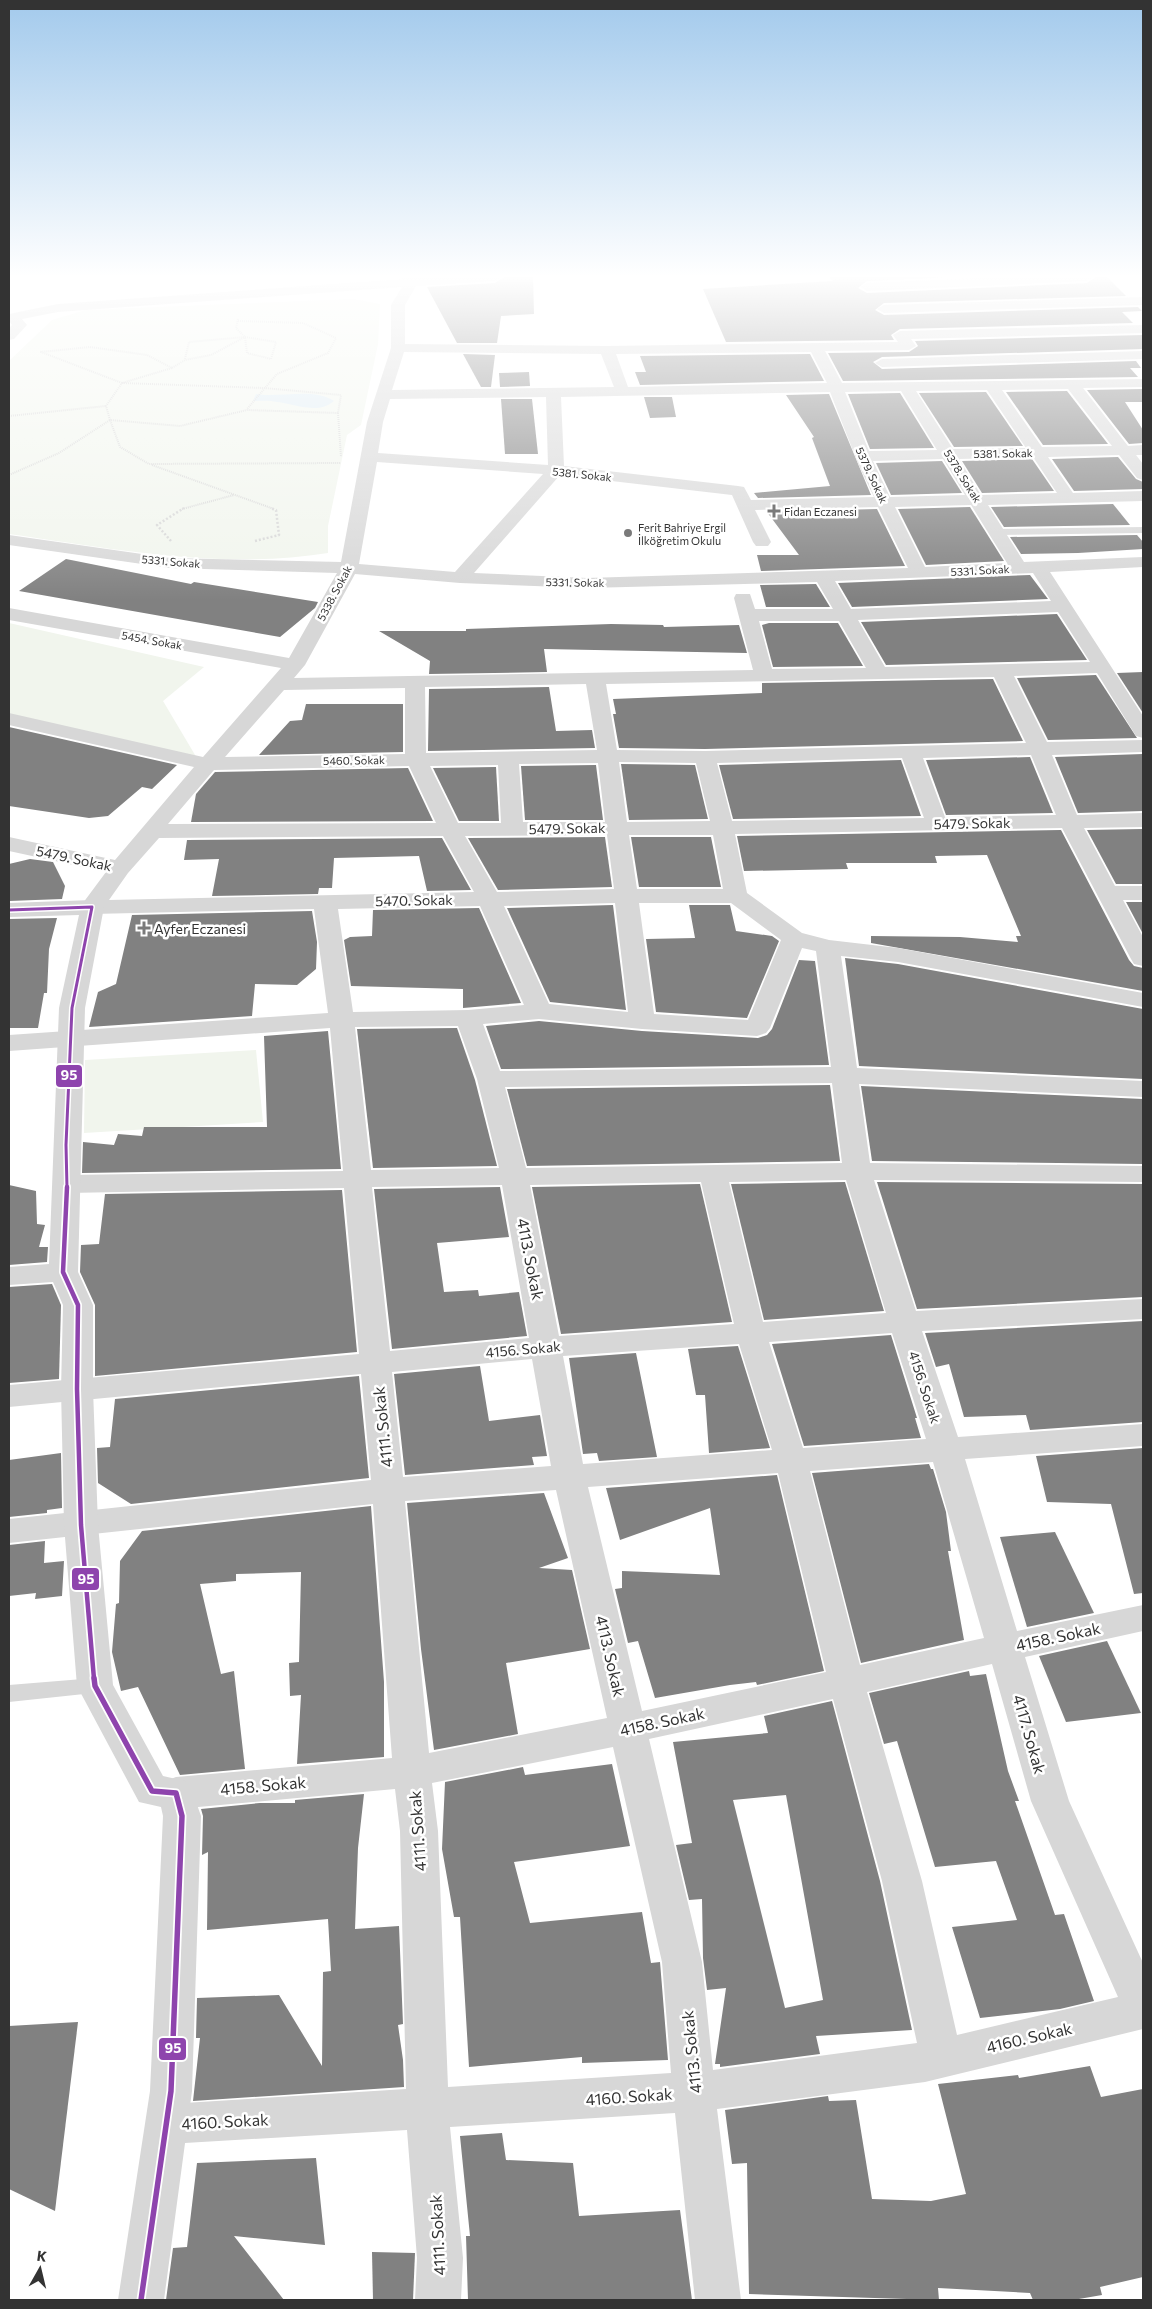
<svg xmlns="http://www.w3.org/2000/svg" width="1152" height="2309" viewBox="0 0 1152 2309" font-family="Commissioner,sans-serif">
<rect width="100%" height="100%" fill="#fff"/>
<!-- green -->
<g fill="#f1f5ed">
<path d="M353 299 380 304 378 344 361 425 347 435 328 526V553C221 570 114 549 9 534V361L52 320 86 310Z"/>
<polygon points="9,623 204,667 163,701 198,760 9,716"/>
<polygon points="256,1050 263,1122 84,1133 85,1060"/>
</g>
<!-- water -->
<path fill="#ddebf3" d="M256 394C279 398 314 387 334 401 318 415 296 404 277 402 269 400 261 401 253 401Z"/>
<!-- building -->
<g fill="#818181" fill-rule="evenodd">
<polygon points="504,277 533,277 534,314 501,316 497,343 457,343 427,287 495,283"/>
<polygon points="829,277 955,277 867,281 858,288 867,293 1087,283 1096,277 1107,277 1126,296 884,303 875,310 884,315 1138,307 1142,311 1122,312 1133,323 900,329 891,335 894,340 726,342 703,289 833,281"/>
<polygon points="1143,335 1143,349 882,357 873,362 882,369 1136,361 1141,368 1130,368 1138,377 843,381 828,353 909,352 918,346 915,341"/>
<polygon points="463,354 495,355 491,387 481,387"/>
<polygon points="810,354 824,381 640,385 635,372 646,372 640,356"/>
<polygon points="529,372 530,386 500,387 499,373"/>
<polygon points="1143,389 1143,402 1125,402 1143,430 1143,443 1129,444 1087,390"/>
<polygon points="1067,391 1108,444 1043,445 1006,392"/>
<polygon points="986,392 1023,446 954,447 919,393"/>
<polygon points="900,393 934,448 870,449 848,394"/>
<polygon points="829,394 871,495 758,498 754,493 830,486 812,438 814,437 786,395"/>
<polygon points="644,397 672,397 676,417 650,418"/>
<polygon points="501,399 532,399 538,454 505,454"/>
<polygon points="1118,457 1136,479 1143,482 1143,489 1074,491 1052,459"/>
<polygon points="1032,459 1054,491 982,493 962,461"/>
<polygon points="942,461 962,493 891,495 876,463"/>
<polygon points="1113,504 1130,525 1004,527 991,507"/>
<polygon points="970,507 1004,561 926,565 898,509"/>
<polygon points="877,509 905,566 761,571 757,555 799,555 767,512"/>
<polygon points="1137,535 1143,542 1143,549 1078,553 1021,554 1010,537"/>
<polygon points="66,559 191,584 194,582 318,602 315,608 280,637 19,591"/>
<polygon points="1030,575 1048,599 852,607 838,583"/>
<polygon points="816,584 830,607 766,607 760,585"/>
<polygon points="1057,614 1087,660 886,665 861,622"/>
<polygon points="769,623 838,623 863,666 773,667 762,625"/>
<polygon points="611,624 663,625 664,627 739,625 747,653 544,649 547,672 429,674 430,661 379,631 466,631 466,629"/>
<polygon points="1143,672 1143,713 1117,673"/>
<polygon points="1096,675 1137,738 1048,740 1017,678"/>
<polygon points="993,679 1023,741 705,749 619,748 613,714 616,714 613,699 762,693 762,683"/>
<polygon points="549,687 556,731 592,730 595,748 428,751 429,689"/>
<polygon points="306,704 403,704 403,752 259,755 290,721 302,720"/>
<polygon points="9,727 177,765 152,789 142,787 108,816 89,818 9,806"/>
<polygon points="1143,754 1143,811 1078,813 1055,757"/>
<polygon points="1030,757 1053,813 946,815 926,760"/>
<polygon points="901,760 921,816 733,819 719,765"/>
<polygon points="621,764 695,765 708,819 629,820"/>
<polygon points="596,765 603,820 525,820 521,766"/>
<polygon points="496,767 499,821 459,821 433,768"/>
<polygon points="408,768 433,821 191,822 196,794 215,772"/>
<polygon points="1143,829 1143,884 1116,884 1087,830"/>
<polygon points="1061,830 1129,960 1134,966 1143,968 1143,991 871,943 871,936 960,937 1018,942 1016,936 1021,936 987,855 935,856 937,863 846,863 848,869 744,871 737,836"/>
<polygon points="605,837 612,887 498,890 468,838"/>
<polygon points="631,837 711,837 721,887 639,887"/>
<polygon points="442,838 471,890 427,891 419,856 334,858 332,888 319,888 318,894 212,896 219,859 184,860 187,840"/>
<polygon points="30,859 53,862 65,886 62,899 9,901 9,864"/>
<polygon points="1126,902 1143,902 1143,934"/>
<polygon points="613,905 626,1010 550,1002 507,908"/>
<polygon points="689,905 730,905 736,931 772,936 779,941 747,1018 656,1012 646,939 695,938"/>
<polygon points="479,908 521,1003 463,1008 463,989 351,986 344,940 350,937 372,936 373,910"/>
<polygon points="312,911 317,942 316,969 297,985 255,984 252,1016 89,1027 98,992 116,984 132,915"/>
<polygon points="57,918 49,949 47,993 44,993 38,1028 9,1028 9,919"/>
<polygon points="845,958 898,964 1143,1009 1143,1079 859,1066"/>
<polygon points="799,960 815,961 829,1065 501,1069 486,1026 539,1021 642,1031 758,1038 767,1035 772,1029"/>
<polygon points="457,1028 475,1080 497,1166 373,1168 357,1029"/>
<polygon points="328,1031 341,1169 82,1173 83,1142 114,1145 118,1134 142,1136 144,1127 267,1127 264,1036"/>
<polygon points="830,1085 840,1161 527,1166 507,1089"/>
<polygon points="861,1086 1143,1099 1143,1164 872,1161"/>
<polygon points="845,1182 884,1311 764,1320 731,1184"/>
<polygon points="877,1182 1143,1184 1143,1297 917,1309"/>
<polygon points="700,1184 732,1322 561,1334 532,1187"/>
<polygon points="9,1185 36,1191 37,1224 45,1225 39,1247 48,1247 47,1262 9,1265"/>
<polygon points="500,1187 509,1237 437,1243 444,1292 478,1290 479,1296 519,1292 527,1336 392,1349 374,1189"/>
<polygon points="342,1190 357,1352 95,1376 95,1305 80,1272 81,1245 99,1244 105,1194"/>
<polygon points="52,1284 61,1305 59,1379 9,1383 9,1287"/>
<polygon points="1143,1321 1143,1422 1030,1430 1026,1415 964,1417 949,1364 936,1367 925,1333"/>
<polygon points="891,1335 917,1418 915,1418 921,1438 804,1446 772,1344"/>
<polygon points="738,1346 770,1448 709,1453 705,1395 696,1395 688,1349"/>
<polygon points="636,1353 657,1457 599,1461 597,1453 583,1454 569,1358"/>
<polygon points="480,1366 489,1421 540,1415 547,1456 532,1457 534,1465 405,1475 394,1374"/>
<polygon points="359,1376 369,1478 131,1504 98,1483 97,1448 110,1447 115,1399"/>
<polygon points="1143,1448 1143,1593 1134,1594 1111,1504 1047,1502 1036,1456"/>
<polygon points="61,1453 62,1508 47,1510 47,1513 9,1517 9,1460"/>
<polygon points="929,1464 931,1469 933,1469 946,1512 951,1551 948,1551 964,1640 861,1663 812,1473"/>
<polygon points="777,1475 824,1671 757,1685 756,1682 730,1685 655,1698 638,1641 628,1643 615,1589 622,1588 622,1571 720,1575 710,1508 620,1540 606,1488"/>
<polygon points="544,1493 568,1558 539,1568 572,1570 590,1649 506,1663 518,1734 434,1750 421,1649 407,1503"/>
<polygon points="371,1506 384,1682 384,1757 297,1764 301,1695 290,1696 289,1663 299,1662 301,1572 236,1574 236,1581 200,1584 221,1674 234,1671 245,1769 180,1775 138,1687 121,1691 112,1652 116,1604 119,1603 120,1561 142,1531"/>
<polygon points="1055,1532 1094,1613 1027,1627 1000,1537"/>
<polygon points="45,1541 44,1563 64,1561 62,1596 35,1599 36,1593 9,1596 9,1545"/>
<polygon points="1107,1641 1141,1713 1066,1722 1039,1656"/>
<polygon points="969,1671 970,1676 986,1674 1008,1771 1019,1801 1015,1801 1055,1915 1064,1914 1094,2001 1060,2009 980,2018 952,1927 1017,1920 996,1861 935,1867 897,1741 884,1744 869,1693"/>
<path d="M832 1701 880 1881 912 2030 816 2036 820 2054 720 2067V2064H715L726 1988 707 1990 703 1958 702 1899 689 1900 676 1845 692 1843 673 1742 768 1733 764 1716ZM786 1795 823 2000 785 2008 733 1800Z"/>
<polygon points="612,1764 630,1846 514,1862 530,1923 642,1912 651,1963 660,1962 668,2060 582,2063 582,2057 469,2067 460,1917 454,1917 442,1849 445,1782 523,1767 525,1775"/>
<polygon points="364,1794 358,1848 355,1929 399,1926 403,2024 398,2025 403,2060 404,2087 193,2101 200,2038 196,2038 197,1998 279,1995 322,2066 323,1972 331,1971 328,1919 207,1930 208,1852 202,1855 203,1816 201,1809 260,1803 295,1803 295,1800"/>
<polygon points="78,2022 55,2211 9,2189 9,2026"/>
<polygon points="1090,2066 1101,2097 1143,2089 1143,2277 1100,2287 1102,2295 1073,2300 1033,2300 1030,2293 938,2288 939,2300 749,2294 747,2163 732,2164 725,2110 828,2096 829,2101 856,2100 872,2199 931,2201 966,2194 938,2084 1018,2075 1019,2078"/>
<polygon points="502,2133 506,2160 573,2163 579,2216 680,2210 692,2300 468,2300 466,2236 470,2236 460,2136"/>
<polygon points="316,2158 325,2245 234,2236 284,2300 166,2300 173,2248 187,2247 197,2163"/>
<polygon points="372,2252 415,2253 413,2300 373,2300"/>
</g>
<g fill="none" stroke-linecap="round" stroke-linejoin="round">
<!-- path-far1 -->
<g stroke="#d6d6d6" stroke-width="2" stroke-dasharray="1 1" stroke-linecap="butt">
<polyline points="238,319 236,328 245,337"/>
<polyline points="238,321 303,323 336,338 328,353 277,374 247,409"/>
<polygon points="245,337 276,342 271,359 247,353"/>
<polygon points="90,347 147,355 172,368 122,383 41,352"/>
<polyline points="185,359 189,342 245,337"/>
<polyline points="172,368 185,360 211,355 245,337"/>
<polygon points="122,383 264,388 341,395 338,413 247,410 180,426 110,420 106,406"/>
<polyline points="338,413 341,457"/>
<polyline points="9,416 106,406"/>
<polyline points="152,465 274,509"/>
<polyline points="9,475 59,453 110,420 120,447 149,464 341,463"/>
<polyline points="182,509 234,495"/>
</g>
<!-- path -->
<g stroke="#d6d6d6" stroke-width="2.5" stroke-dasharray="2 2" stroke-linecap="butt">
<polyline points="171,541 157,525 184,508"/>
<polyline points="255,541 279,535 276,510 270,508"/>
</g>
<!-- service -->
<g fill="#d7d7d7" fill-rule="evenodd">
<polygon points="1143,527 1143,533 997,535 992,532 997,529"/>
<polygon points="95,1678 103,1680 106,1686 103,1692 9,1702 9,1685"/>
</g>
<!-- minor -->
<g fill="#d7d7d7" fill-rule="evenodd">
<path d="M402 277H502L495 281 416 286 405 305V344L607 346 898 342 893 335 900 331 1143 325V333L911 339 916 346 909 350 825 351 842 383 1143 379V387L1083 388 1128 446 1143 445V455H1136L1143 464V480L1137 478 1119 455 1048 457 1073 493 1143 491V501L988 505 1024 562 1143 557V567L1050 572 1143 716V738L1136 736 1097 673 1014 676 1047 742 1143 740V752L1052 755 1077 815 1143 813V827L1084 828 1115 886H1143V900H1123L1143 937V966L1134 964 1131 959 1062 828 735 834 747 893 802 933 829 940 898 948 1143 993V1007L898 962 841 956 857 1068 1143 1081V1097L859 1084 870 1163 1143 1166V1182L874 1180 916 1311 1143 1299V1319L922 1331 958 1437 1143 1424V1446L965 1459 1017 1631 1143 1605V1631L1025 1657 1069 1801 1143 1963V2029L925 2082 717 2109 741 2300H695L675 2113 450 2127 463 2258 461 2300H415L417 2258 407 2130 168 2144 153 2138 146 2124 153 2110 168 2104 406 2089 400 1831 395 1789 176 1809 163 1804 157 1793 163 1782 176 1777 392 1758 373 1504 9 1543V1519L371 1480 361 1374 9 1407V1385L359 1354 344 1188 67 1193 57 1190 53 1184 57 1178 67 1175 343 1171 330 1028 9 1051V1035L328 1013 314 909 92 914 84 912 80 907 106 872 9 851V837L115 860 194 767 9 725V713L203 757 281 668 9 620V608L289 658 337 573 170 568 9 545V535L170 558 341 562 367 422 391 348V305L402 287 58 312 22 319 27 325 14 339 9 340V328L12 325 9 321V314L58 304 403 279ZM404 352 601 354 614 387 392 390ZM811 352 827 383 628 387 616 354ZM1068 389 1112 446 1042 447 1002 390ZM987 390 1026 448 953 449 916 391ZM901 391 937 450 869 451 845 392ZM830 392 859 466 874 497 751 500 744 487 738 486 564 466 561 397ZM546 397 548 465 378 453 383 422 390 399ZM1033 457 1057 493 981 495 959 459ZM943 459 965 495 890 497 873 461ZM377 462 543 474 455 572 359 564ZM560 475 732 495 753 542 756 546H768L771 542 755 510 878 507 908 568 587 578 474 573ZM971 505 1007 563 925 567 895 507ZM1033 573 1051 601 851 609 835 581ZM355 574 460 583 587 588 817 582 833 609H755L750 594H736L734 598 753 670 294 678 305 665ZM1058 612 1090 662 885 667 858 620ZM759 621H839L866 668 772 669ZM994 677 1026 743 705 751 617 750 606 684ZM586 684 597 750 426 753 425 687ZM405 688V754L225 757 284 690ZM1031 755 1056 815 945 817 923 758ZM902 758 924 818 732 821 717 763ZM619 762 696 763 710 821 627 822ZM598 763 605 822H523L519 764ZM498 765 501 823H458L430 766ZM409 766 436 823 168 824 214 770ZM607 835 614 889 497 892 465 836ZM629 835H713L723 889H637ZM443 836 474 892 109 900 128 873 159 838ZM615 903 628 1012 549 1004 504 906ZM639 903H731L781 940 748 1020 654 1014ZM480 906 524 1005 468 1010 353 1012 338 909ZM802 948 816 951 831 1067 500 1071 483 1024 539 1019 642 1029 757 1036 766 1033 770 1028ZM458 1026 477 1079 499 1168 371 1170 355 1027ZM832 1083 842 1163 526 1168 505 1087ZM846 1180 886 1313 763 1322 729 1182ZM701 1182 734 1324 559 1336 530 1185ZM502 1185 529 1338 390 1351 372 1187ZM892 1333 926 1439 803 1448 769 1342ZM739 1344 772 1450 583 1464 563 1356ZM532 1359 551 1466 403 1477 392 1372ZM933 1462 984 1638 860 1665 810 1471ZM778 1473 826 1672 642 1711 588 1487ZM556 1490 607 1718 429 1753 405 1501ZM992 1664 1031 1801 1118 1997 957 2035 922 1881 867 1692ZM833 1699 882 1881 917 2043 713 2070 702 1962 649 1739ZM613 1747 662 1962 671 2073 448 2087 438 1831 432 1783Z"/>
<polygon points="998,277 1094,277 1087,281 867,291 860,287 867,283"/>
<polygon points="1143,297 1143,305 884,313 877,309 884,305"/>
<polygon points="1143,351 1143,359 882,367 875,363 882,359"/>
</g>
<!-- tertiary -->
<polygon fill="#d7d7d7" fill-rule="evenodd" points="92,900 100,902 104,907 85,1008 78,1272 93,1305 93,1389 98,1525 113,1685 163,1776 189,1782 201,1816 192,2091 164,2300 118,2300 150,2091 163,1816 161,1807 139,1802 77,1686 64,1525 61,1389 63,1305 53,1282 9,1285 9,1267 49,1264 59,1008 79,915 9,917 9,903"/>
<!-- bus-1-far2 casing -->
<g stroke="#fff" stroke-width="6">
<polyline id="bus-1-far2" points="9,910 92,907 72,1008 66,1145 67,1188"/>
</g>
<!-- bus-1-far1 casing -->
<g stroke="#fff" stroke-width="8">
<polyline id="bus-1-far1" points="67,1187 63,1272 78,1305 77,1389 81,1525 94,1679"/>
</g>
<!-- bus-1 casing -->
<g stroke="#fff" stroke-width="9">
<polyline id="bus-1" points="94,1678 95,1686 152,1791 176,1793 182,1816 171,2091 141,2300"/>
</g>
<!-- bus-1-far2 -->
<use href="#bus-1-far2" stroke="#8e44ad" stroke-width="3"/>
<!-- bus-1-far1 -->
<use href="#bus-1-far1" stroke="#8e44ad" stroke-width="4.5"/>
<!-- bus-1 -->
<use href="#bus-1" stroke="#8e44ad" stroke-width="5.5"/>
</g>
<!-- sky -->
<linearGradient id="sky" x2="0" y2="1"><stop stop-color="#a3caec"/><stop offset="0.46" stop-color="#fff"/><stop offset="1" stop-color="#fff" stop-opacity="0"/></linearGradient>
<rect width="1152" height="600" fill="url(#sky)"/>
<!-- markers -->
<g fill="#7a7a7a" stroke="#fff" stroke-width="2">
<path d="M771.5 503.5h5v5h5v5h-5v5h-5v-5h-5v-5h5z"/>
<circle cx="628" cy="533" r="5"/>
<path d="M141.5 920.5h5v5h5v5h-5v5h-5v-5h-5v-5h5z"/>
</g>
<g text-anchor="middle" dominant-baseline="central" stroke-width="5" stroke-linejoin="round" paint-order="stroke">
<!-- far-street labels -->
<g font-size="11" fill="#333" stroke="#fff">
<text transform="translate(1003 453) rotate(-1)">5381. Sokak</text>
<text transform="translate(582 474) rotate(6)">5381. Sokak</text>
<text transform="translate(872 475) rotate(65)">5379. Sokak</text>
<text transform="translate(963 476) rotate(58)">5378. Sokak</text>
<text transform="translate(171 561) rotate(5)">5331. Sokak</text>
<text transform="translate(980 570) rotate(-3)">5331. Sokak</text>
<text transform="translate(575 582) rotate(1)">5331. Sokak</text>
<text transform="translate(334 593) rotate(-62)">5338. Sokak</text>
<text transform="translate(152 640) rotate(10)">5454. Sokak</text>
<text transform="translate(354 760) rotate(-1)">5460. Sokak</text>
</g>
<!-- far-poi labels -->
<g font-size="11" fill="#333" stroke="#fff" text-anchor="start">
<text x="784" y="511">Fidan Eczanesi</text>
<text x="638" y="527">Ferit Bahriye Ergil<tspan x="638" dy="13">İlköğretim Okulu</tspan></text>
</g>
<!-- street labels -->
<g font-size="14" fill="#333" stroke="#fff">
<text transform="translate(972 823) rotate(-1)">5479. Sokak</text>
<text transform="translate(567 828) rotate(-1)">5479. Sokak</text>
<text transform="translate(74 858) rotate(12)">5479. Sokak</text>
<text transform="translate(414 900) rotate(-1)">5470. Sokak</text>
<text transform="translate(523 1349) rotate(-5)">4156. Sokak</text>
<text transform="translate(925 1387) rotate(72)">4156. Sokak</text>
</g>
<!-- poi labels -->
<g font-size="14" fill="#333" stroke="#fff" text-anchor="start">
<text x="154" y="928">Ayfer Eczanesi</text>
</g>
<!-- near-street labels -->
<g font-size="16" fill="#333" stroke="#fff">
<text transform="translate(531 1259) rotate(79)">4113. Sokak</text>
<text transform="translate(382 1427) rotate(-96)">4111. Sokak</text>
<text transform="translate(1058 1636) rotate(-12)">4158. Sokak</text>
<text transform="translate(611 1656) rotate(77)">4113. Sokak</text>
<text transform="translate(662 1721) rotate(-12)">4158. Sokak</text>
<text transform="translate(1030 1734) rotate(74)">4117. Sokak</text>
<text transform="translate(263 1785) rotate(-5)">4158. Sokak</text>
<text transform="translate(417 1831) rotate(-94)">4111. Sokak</text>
<text transform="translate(1029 2037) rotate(-13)">4160. Sokak</text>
<text transform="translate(691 2052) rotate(-96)">4113. Sokak</text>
<text transform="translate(629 2096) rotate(-4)">4160. Sokak</text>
<text transform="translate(225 2121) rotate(-3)">4160. Sokak</text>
<text transform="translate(437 2235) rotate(-93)">4111. Sokak</text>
</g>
</g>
<g stroke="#fff" stroke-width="2">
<rect x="55" y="1064" width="28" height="24" rx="5" fill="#8e44ad"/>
<rect x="71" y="1567" width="29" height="24" rx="5" fill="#8e44ad"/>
<rect x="158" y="2037" width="29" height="24" rx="5" fill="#8e44ad"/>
</g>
<g font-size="14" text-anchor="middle" font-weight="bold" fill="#fff">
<text x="69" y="1080">95</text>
<text x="86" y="1584">95</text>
<text x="173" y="2053">95</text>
</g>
<!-- border -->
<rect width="1152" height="2309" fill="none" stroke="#333333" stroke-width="20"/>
<!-- north arrow -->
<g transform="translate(40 2269) rotate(8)" stroke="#ffffff" stroke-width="4" paint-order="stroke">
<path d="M0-4L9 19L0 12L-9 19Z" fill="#333333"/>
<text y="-8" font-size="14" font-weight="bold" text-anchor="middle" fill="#333333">K</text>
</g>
</svg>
